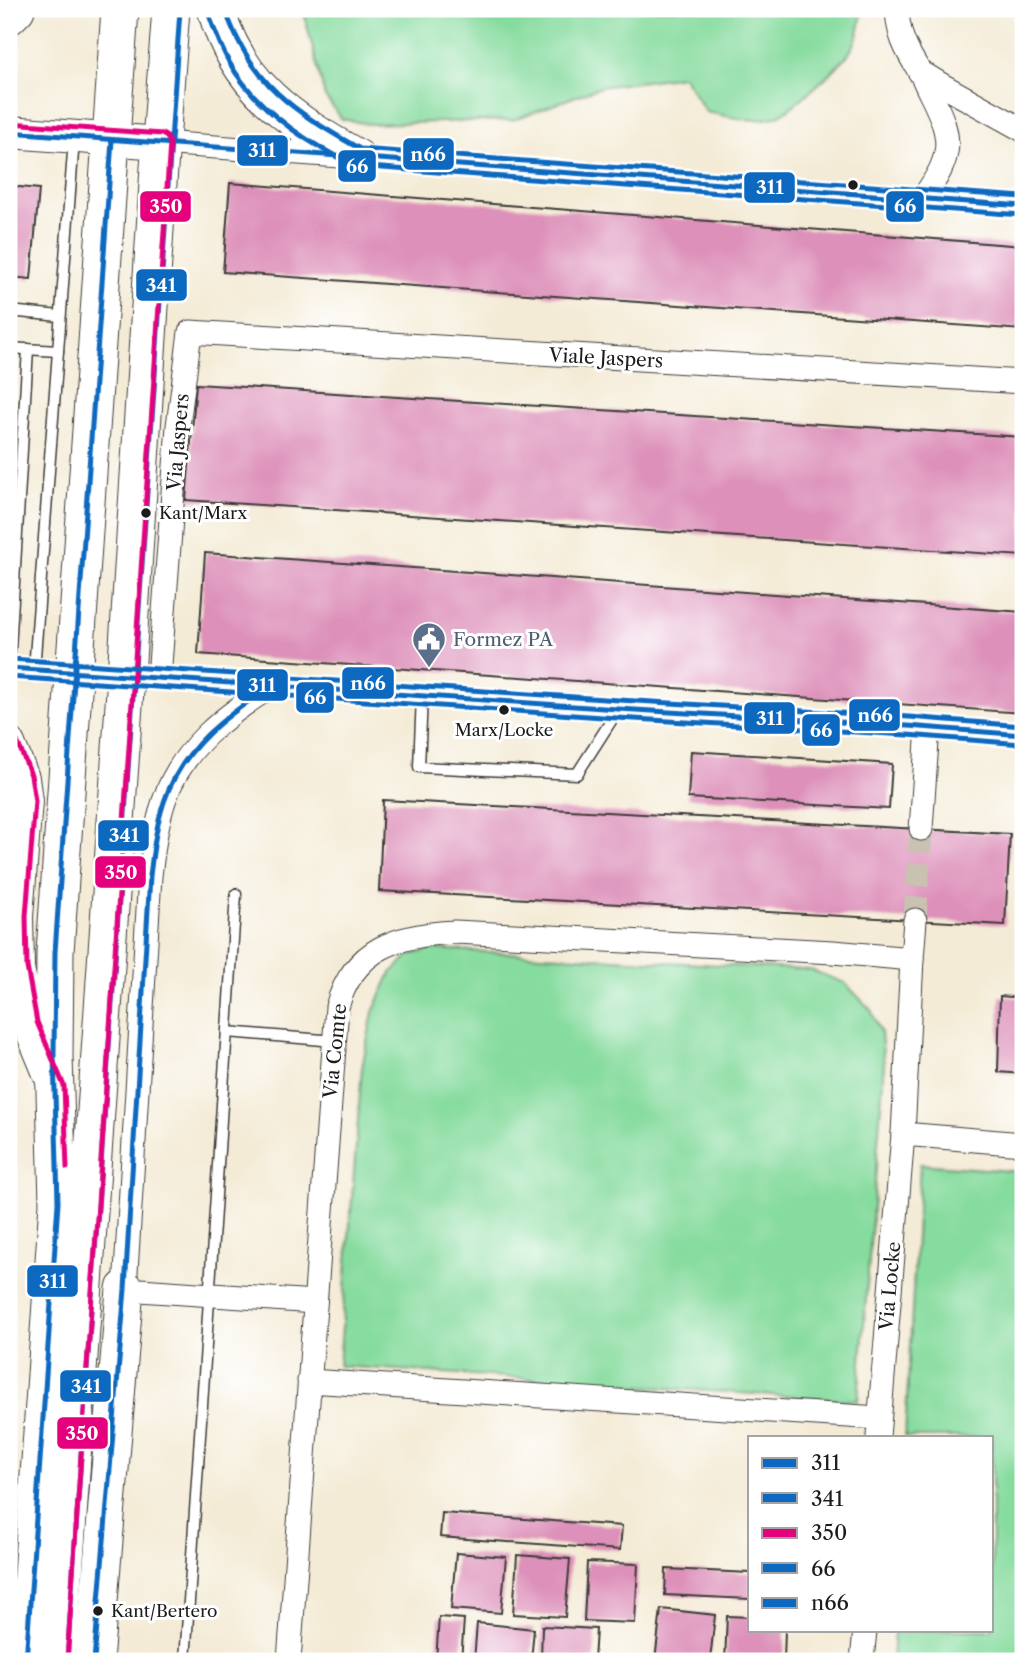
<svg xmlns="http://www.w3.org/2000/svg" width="1032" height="1670" viewBox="0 0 1032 1670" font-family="'Libre Caslon Text',serif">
<rect width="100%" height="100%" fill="#fff"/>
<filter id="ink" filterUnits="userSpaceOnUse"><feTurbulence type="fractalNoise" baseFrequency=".0143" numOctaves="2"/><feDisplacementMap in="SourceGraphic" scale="14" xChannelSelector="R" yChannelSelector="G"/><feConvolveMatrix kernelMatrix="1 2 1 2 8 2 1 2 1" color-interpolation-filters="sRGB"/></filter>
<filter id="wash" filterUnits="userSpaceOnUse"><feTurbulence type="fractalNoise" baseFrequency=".00686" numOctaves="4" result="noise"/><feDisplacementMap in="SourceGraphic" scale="28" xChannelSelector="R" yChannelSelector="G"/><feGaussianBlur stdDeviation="1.57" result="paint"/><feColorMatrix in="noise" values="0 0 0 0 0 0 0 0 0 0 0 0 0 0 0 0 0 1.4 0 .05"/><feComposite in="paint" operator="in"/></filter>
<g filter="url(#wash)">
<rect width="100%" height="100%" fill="#f4ebd6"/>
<!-- green -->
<g fill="#86db9e" stroke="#517c5d" stroke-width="2">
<path d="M303 9H862C861 22 858 39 851 50 845 62 786 115 775 117 749 123 732 117 706 112L683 76 600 87 513 120 368 124 342 119 325 97Z"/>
<polygon points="434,949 811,970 845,983 871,1010 881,1033 884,1066 858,1401 339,1366 362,1068 373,1012 391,973 410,955"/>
<polygon points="920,1164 1023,1172 1023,1661 892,1661 894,1630 992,1630 992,1437 905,1437"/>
</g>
<g id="blocks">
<!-- building -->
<g fill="#dd90b9">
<polygon points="230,183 1023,246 1023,330 223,272"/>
<polygon points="9,186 39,189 31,279 9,277"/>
<polygon points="196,384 1023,437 1023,556 186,500"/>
<polygon points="205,553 1023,612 1023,713 198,654"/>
<polygon points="691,751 892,764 889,809 688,798"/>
<polygon points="383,800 1010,834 1005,925 379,891"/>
<polygon points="1000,996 1023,998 1023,1074 998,1072"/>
<polygon points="442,1513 622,1526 620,1550 440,1537"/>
<polygon points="456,1553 506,1557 501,1613 451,1609"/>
<polygon points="517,1555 570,1559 565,1617 513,1614"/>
<polygon points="587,1562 638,1564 635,1623 584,1621"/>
<polygon points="666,1569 750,1573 750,1599 665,1595"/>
<polygon points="661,1609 715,1615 710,1661 655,1661"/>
<polygon points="727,1616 750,1617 750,1630 785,1630 784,1661 725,1661"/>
<polygon points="439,1617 464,1619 461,1661 436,1661"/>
<polygon points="477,1623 534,1629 531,1661 474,1661"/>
<polygon points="542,1626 596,1629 594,1661 541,1661"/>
</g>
</g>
</g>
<g filter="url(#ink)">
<use href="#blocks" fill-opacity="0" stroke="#3c3b38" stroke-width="2"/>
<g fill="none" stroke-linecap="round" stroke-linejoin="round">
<!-- street-tunnel -->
<polyline stroke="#c9c2b1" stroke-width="23" stroke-dasharray="23 11" stroke-linecap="butt" points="915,920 921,829"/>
<!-- lane casing -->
<g stroke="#3c3b38" stroke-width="13">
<g id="lane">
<polyline points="9,311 60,316"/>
<polyline points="9,348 58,351"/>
<polyline points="9,666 28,349"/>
<polyline points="34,670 74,139"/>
<polyline points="422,696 419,767 577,774 618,710"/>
<polyline points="227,1032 335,1041"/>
<polyline points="185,1661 236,894"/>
</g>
</g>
<!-- street casing -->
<g stroke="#3c3b38" stroke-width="25">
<g id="street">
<path d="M897 9C898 34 905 48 918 69 923 77 926 85 930 93 954 140 953 155 923 198"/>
<polyline points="919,71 942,85 1023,130"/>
<polyline points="161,143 1023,206"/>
<polyline points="9,668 618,709 908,726 1023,735"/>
<polyline points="159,678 178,426 190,332 1023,382"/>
<path d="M272 686C227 714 181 748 164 801 156 825 153 851 150 876L125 1289 315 1302"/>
<polyline points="921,829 928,727"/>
<polyline points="903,1134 1023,1144"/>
<polyline points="309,1381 879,1418"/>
<polyline points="878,1437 903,1134 912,959 915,920"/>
<path d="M289 1661 337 1007C354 947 398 935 455 932L833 952 912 959"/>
<polyline points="862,1661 865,1630"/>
</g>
</g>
<!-- secondary casing -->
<g stroke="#3c3b38" stroke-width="34">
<g id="secondary">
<polyline points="9,132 161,143"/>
<polyline points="9,744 23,778 26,801 17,916 18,968 29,1025 53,1083"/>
</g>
</g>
<!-- primary casing -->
<g stroke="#3c3b38" stroke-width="39">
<g id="primary">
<path d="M216 9C237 86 291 121 357 158"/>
<polyline points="9,16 16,9"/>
<polyline points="26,1661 58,1203 54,1055 55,952 120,9"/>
<polyline points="58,1661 126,676 159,168 171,9"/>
<polyline points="94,1661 125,1289"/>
</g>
</g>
<!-- lane -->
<use href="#lane" stroke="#fff" stroke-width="10"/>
<!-- street -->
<use href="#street" stroke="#fff" stroke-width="23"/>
<!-- secondary -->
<use href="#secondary" stroke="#fff" stroke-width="32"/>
<!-- primary -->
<use href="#primary" stroke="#fff" stroke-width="37"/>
<!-- bus-1 casing -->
<g stroke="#fff" stroke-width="10">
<g id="bus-1">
<polyline points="9,132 1023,206"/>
<polyline points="9,668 618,709 908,726 1023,735"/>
<polyline points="26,1661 58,1203 54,1055 55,952 112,140"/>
<path d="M94 1661 125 1289 150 876C153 851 156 826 164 802 182 748 226 715 272 686"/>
</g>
</g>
<!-- bus-2 casing -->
<g stroke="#fff" stroke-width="10">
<polyline id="bus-2" points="67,1661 180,10"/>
</g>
<!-- bus-3 casing -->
<g stroke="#fff" stroke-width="10">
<g id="bus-3">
<polyline points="10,123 162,134 167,137 170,143 67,1661"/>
<polyline points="17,741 31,775 35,801 26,916 27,967 37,1022 64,1086 67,1168"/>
</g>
</g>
<!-- bus-4 casing -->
<g stroke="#fff" stroke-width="10">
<g id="bus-4">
<path d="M208 12C214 29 220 46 229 62 256 109 307 143 355 166L1022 215"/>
<polyline points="9,677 617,718 907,735 1022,744"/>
</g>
</g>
<!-- bus-5 casing -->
<g stroke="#fff" stroke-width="10">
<g id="bus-5">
<path d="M225 9C251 84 293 111 360 149L1023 197"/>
<polyline points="10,659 619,700 909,717 1023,726"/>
</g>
</g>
<!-- bus-1 -->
<use href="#bus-1" stroke="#0c69bf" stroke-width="5"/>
<!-- bus-2 -->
<use href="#bus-2" stroke="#0c69bf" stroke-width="5"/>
<!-- bus-3 -->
<use href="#bus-3" stroke="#e5007d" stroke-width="5"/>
<!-- bus-4 -->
<use href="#bus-4" stroke="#0c69bf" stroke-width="5"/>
<!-- bus-5 -->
<use href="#bus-5" stroke="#0c69bf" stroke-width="5"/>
</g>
</g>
<!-- icons -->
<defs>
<g id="civic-pin" transform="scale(1.75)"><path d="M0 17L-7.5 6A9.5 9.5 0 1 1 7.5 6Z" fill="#5c6f8a" stroke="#fff"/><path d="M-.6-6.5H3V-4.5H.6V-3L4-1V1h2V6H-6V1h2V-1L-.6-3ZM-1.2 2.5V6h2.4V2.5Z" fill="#fff"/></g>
</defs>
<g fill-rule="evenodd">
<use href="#civic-pin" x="429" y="639"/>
</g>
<!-- markers -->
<g fill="#1c1c1c" stroke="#fff" stroke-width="2.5">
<circle cx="853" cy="185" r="6"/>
<circle cx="146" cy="513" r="6"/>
<circle cx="504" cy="710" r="6"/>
<circle cx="98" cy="1611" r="6"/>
</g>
<g text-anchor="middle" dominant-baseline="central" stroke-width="6" stroke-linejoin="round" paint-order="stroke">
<!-- bus labels -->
<g font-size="17" fill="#1c1c1c" stroke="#fff" text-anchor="start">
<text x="159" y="513">Kant/Marx</text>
<text x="504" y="730" text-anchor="middle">Marx/Locke</text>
<text x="111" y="1611">Kant/Bertero</text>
</g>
<!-- street labels -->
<g font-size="19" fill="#1c1c1c" stroke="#fff">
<text transform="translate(606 358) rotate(3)">Viale Jaspers</text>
<text transform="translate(178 442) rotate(-85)">Via Jaspers</text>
<text transform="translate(335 1051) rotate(-84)">Via Comte</text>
<text transform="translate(890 1286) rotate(-85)">Via Locke</text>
</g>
<!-- service labels -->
<g font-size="19" fill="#4e5e75" stroke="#fff" text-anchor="start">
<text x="453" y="639">Formez PA</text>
</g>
</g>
<g stroke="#fff" stroke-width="2.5">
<rect x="236" y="134" width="53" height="33" rx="7" fill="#0c69bf"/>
<rect x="402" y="137" width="53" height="34" rx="7" fill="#0c69bf"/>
<rect x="337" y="149" width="40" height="34" rx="7" fill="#0c69bf"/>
<rect x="743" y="171" width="53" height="33" rx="7" fill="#0c69bf"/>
<rect x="885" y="190" width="40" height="33" rx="7" fill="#0c69bf"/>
<rect x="139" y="190" width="53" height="33" rx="7" fill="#e5007d"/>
<rect x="135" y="268" width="53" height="34" rx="7" fill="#0c69bf"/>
<rect x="341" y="666" width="54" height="34" rx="7" fill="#0c69bf"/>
<rect x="236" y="668" width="53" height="34" rx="7" fill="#0c69bf"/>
<rect x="295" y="681" width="40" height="33" rx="7" fill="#0c69bf"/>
<rect x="848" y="698" width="53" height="34" rx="7" fill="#0c69bf"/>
<rect x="743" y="701" width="53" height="34" rx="7" fill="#0c69bf"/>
<rect x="801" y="713" width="40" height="34" rx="7" fill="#0c69bf"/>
<rect x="97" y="819" width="53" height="33" rx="7" fill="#0c69bf"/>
<rect x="94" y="855" width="53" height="34" rx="7" fill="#e5007d"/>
<rect x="26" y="1264" width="53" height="34" rx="7" fill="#0c69bf"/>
<rect x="59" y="1369" width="53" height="34" rx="7" fill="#0c69bf"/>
<rect x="56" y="1416" width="53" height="34" rx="7" fill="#e5007d"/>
</g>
<g font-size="19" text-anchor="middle" font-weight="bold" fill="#fff">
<text x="262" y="157">311</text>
<text x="428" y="161">n66</text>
<text x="357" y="173">66</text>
<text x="770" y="194">311</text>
<text x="905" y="213">66</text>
<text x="166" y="213">350</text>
<text x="161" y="292">341</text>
<text x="368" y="690">n66</text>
<text x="262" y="692">311</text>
<text x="315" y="704">66</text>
<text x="875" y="722">n66</text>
<text x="770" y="725">311</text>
<text x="821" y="737">66</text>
<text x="124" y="842">341</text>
<text x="121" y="879">350</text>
<text x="53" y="1288">311</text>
<text x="86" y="1393">341</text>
<text x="82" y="1440">350</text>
</g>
<!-- margin -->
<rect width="1032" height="1670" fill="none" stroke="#fff" stroke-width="35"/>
<!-- legend -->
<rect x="748" y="1436" width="245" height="196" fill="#ffffff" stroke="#a4a4a4" stroke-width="2"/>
<rect x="762" y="1458" width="35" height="10" fill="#0c69bf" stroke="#a4a4a4" stroke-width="2"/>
<text x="811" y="1470" font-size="21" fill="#1c1c1c">311</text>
<rect x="762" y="1493" width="35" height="10" fill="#0c69bf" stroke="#a4a4a4" stroke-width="2"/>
<text x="811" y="1506" font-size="21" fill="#1c1c1c">341</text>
<rect x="762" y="1528" width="35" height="10" fill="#e5007d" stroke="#a4a4a4" stroke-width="2"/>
<text x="811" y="1540" font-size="21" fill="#1c1c1c">350</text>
<rect x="762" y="1563" width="35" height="10" fill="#0c69bf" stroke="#a4a4a4" stroke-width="2"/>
<text x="811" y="1576" font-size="21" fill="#1c1c1c">66</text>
<rect x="762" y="1598" width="35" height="10" fill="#0c69bf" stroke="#a4a4a4" stroke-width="2"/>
<text x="811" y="1610" font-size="21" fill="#1c1c1c">n66</text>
</svg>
